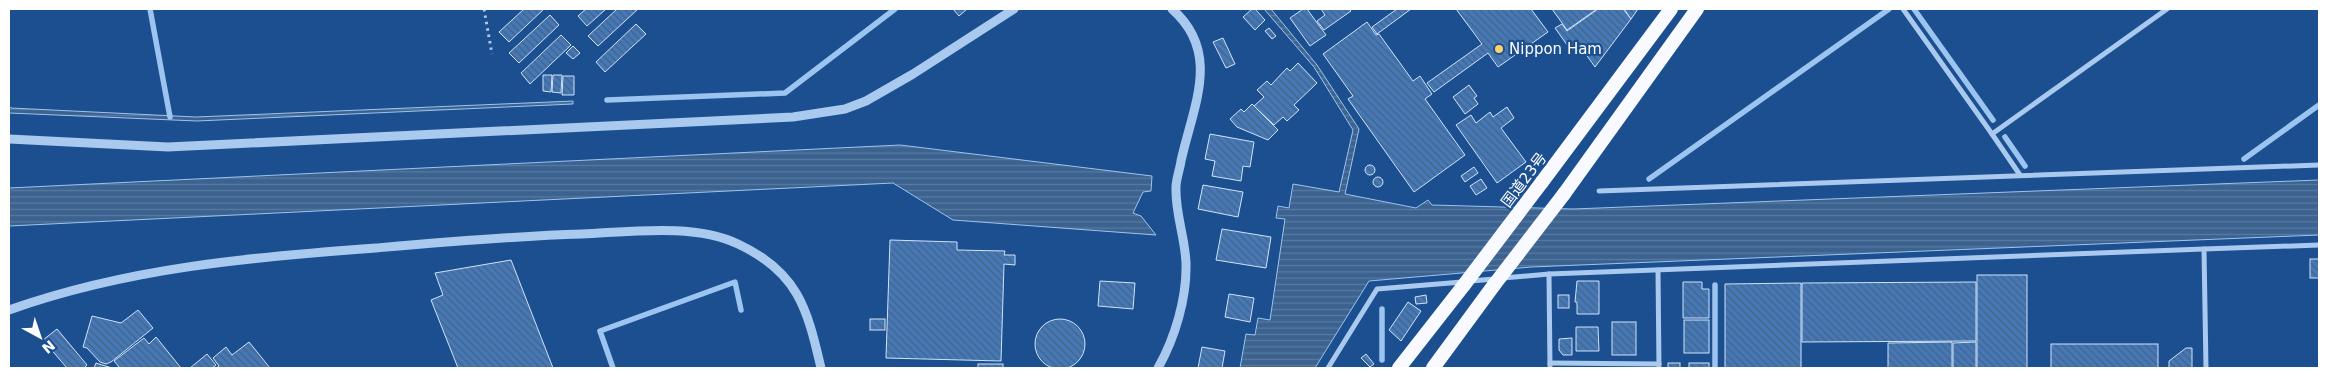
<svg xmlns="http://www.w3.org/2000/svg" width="2328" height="377" viewBox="0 0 2328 377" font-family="'DejaVu Sans','Noto Sans JP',sans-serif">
<defs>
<pattern id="water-rules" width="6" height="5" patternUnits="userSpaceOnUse" patternTransform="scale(1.25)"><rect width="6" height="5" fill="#3c6290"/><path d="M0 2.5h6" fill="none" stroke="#597aa1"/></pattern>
<pattern id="building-back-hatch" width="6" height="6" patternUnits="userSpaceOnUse" patternTransform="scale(1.25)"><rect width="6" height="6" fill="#4478b7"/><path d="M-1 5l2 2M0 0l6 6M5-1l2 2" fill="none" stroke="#486282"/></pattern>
</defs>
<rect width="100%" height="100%" fill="#1b4f8f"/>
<!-- water -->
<g fill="url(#water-rules)" stroke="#9cc4f0">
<polygon points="1264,9 1271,9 1317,65 1359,129 1345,194 1416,208 1428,200 1432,205 1573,209 2319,180 2319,235 1531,267 1369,281 1315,368 1240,368 1246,334 1255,335 1258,318 1270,320 1285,219 1276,218 1278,206 1289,208 1293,184 1339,192 1353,130 1314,67"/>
<polygon points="573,101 573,104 197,121 9,113 9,106 11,108 196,117"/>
<polygon points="900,145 1152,176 1151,191 1143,192 1133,213 1141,216 1156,235 953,220 893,183 9,226 9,188"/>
</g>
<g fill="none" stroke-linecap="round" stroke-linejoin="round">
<!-- stream -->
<g stroke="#9cc4f0" stroke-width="5.5">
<polyline points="150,9 170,117"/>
<polyline points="1914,9 1993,120"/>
<polyline points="607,100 785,93 895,9"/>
<polyline points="2005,137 2025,166"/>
<polyline points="2244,159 2319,105"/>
<polyline points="1649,179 1889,9"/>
<polyline points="1715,285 1715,368"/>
<polyline points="1382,309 1382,360"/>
<polyline points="613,368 600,331 735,282 741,310"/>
</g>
</g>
<!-- building -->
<g fill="url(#building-back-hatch)" stroke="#cfe3fa">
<polygon points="524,9 544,9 509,42 499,32"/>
<polygon points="586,9 606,9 587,26 578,16"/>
<polygon points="617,9 638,9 598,46 588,36"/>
<polygon points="953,9 967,9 959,16"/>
<polygon points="1252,9 1255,9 1265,20 1255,30 1243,17"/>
<polygon points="1303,9 1307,9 1326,35 1310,46 1290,18"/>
<polygon points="1321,9 1349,9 1351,11 1324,30 1317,21 1325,15"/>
<polygon points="1397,9 1411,9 1377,34 1372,27"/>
<polygon points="1456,9 1531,9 1548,32 1498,67 1488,53 1434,92 1427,83 1482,44"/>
<polygon points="1552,9 1597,9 1567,30"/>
<polygon points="1598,9 1623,9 1631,19 1595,67 1578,43 1570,49 1555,28 1562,24 1567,31"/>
<polygon points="1624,9 1638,9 1631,19"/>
<polygon points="550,15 559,25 519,63 509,53"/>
<polygon points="1367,22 1376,35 1379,34 1413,81 1420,76 1432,94 1425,99 1465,155 1414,192 1348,99 1353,96 1323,54"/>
<polygon points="636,24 646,34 605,72 596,62"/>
<polygon points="1269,28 1276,36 1272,39 1265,31"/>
<polygon points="561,35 571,45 530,84 521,73"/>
<polygon points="1223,38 1235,64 1226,68 1213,42"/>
<polygon points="573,46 580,53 573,59 566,53"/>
<polygon points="1298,63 1317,83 1294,105 1299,110 1287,121 1283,117 1274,125 1254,106 1264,97 1257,90 1267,81 1271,85 1287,68 1290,71"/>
<polygon points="543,75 552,75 551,92 543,91"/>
<polygon points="553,75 562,75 561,93 552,92"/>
<polygon points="563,76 574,76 574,95 562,95"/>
<polygon points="1469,85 1477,96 1474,98 1478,104 1465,114 1453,97"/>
<polygon points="1252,104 1278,130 1268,140 1237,127 1230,119 1241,109 1244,112"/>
<polygon points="1507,107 1514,118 1501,128 1526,162 1497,183 1456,125 1471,115 1476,123 1490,112 1493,117"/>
<polygon points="1210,134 1254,142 1250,167 1243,166 1241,181 1212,176 1215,161 1205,159"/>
<circle cx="1370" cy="170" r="5"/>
<polygon points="1474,167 1478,173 1465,182 1461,176"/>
<circle cx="1378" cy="182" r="5"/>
<polygon points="1481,179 1487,188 1476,195 1470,186"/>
<polygon points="1203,185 1243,192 1238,217 1198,209"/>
<polygon points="1222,229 1271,237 1266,268 1216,260"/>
<polygon points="890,240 957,242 957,250 1005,251 1004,255 1015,255 1015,265 1004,264 1001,361 886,358"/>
<rect x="2310" y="259" width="9" height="19"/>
<polygon points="511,260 553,368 458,368 431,300 443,295 435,273"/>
<rect x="1977" y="275" width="50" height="93"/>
<polygon points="1100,281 1135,283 1133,309 1098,306"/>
<polygon points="1577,281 1599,281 1599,314 1577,314 1577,302 1575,302"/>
<polygon points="1683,282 1702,282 1702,289 1709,289 1709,318 1683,318"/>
<polygon points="1976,282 1976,341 1802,342 1802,283"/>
<polygon points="1801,283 1801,368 1725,368 1725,284"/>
<polygon points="1229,294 1254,298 1250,322 1225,317"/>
<polygon points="1426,295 1427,303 1416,304 1415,297"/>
<rect x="1558" y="295" width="11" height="13"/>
<polygon points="1408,302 1421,311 1401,341 1389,330"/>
<polygon points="138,310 153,328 111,362 106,364 100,362 87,348 83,347 92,316 121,323"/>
<circle cx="1060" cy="344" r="25"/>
<rect x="870" y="319" width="15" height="11"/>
<rect x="1684" y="320" width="25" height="33"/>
<rect x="1612" y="322" width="24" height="33"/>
<polygon points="1576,327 1598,327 1599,351 1576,351"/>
<polygon points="57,329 87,365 84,368 67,368 43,340"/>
<polygon points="156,337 181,368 120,368 114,361 144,338 149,344"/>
<polygon points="1572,338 1572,355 1563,355 1559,350 1559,339"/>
<polygon points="249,342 270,368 216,368 219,366 213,358 226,347 232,355"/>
<polygon points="1952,342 1952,368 1888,368 1888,343"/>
<polygon points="1976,342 1976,368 1953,368 1953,343"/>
<rect x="2051" y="344" width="107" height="24"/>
<polygon points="1202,347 1225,351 1222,368 1198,368"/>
<polygon points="2186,348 2192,348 2192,368 2169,368 2169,361"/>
<polygon points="207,354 216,365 212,368 190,368"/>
<polygon points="1366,354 1374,364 1370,367 1361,358"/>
<polygon points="96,363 112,368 94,368"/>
<rect x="1668" y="363" width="12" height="5"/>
<rect x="1689" y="363" width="20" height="5"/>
<rect x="978" y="364" width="25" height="4"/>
</g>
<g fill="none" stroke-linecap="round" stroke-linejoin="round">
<!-- path -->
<polyline stroke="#a9c9ee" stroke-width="3" stroke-dasharray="2.5 4" stroke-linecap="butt" points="484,9 492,54"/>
<!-- minor -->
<g stroke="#a9c9ee" stroke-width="5">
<polyline points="1903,9 1992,134 2167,9"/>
<polyline points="1992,134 2020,175"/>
<polyline points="1599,191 2319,165"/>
<polyline points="1658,270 1659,368"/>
<polyline points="1549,274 1550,368"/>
<polyline points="1503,278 1549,274 2204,249"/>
<polyline points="1471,281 1494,279"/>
<polyline points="1550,363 1659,364"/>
<polyline points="1328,368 1377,289 1462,282"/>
<polyline points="2206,368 2204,249 2319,245"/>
</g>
<!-- tertiary -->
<g stroke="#a9c9ee" stroke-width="9">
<polyline points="9,139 168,147 793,117 845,109 866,101 913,74 1014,9"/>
<path d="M9 310C127 268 251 257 376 248 445 242 513 236 582 234 629 232 695 223 738 244 798 272 807 308 821 368"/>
<path d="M1158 368C1175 338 1187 298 1186 263 1185 237 1175 213 1176 187 1176 179 1180 169 1181 161 1193 106 1222 53 1172 9"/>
</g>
<!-- trunk -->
<g stroke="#f8faff" stroke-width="14">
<polyline points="1542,182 1671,9"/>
<polyline points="1564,194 1697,9"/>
<polyline points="1399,368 1464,285"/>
<polyline points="1433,368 1494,285"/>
</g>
<!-- trunk-bridge -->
<g stroke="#f8faff" stroke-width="14">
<polyline points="1464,285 1542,182"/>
<polyline points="1494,285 1564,194"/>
</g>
</g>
<!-- markers -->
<circle fill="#ffd166" stroke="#1b4f8f" stroke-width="2" cx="1499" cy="49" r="5"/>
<g text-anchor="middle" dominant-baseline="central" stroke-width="4.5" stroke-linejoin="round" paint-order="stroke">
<!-- poi labels -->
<g font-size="15" fill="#fff" stroke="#1b4f8f" text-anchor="start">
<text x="1509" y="49">Nippon Ham</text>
</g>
<!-- street labels -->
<g font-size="15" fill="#fff" stroke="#1b4f8f">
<text transform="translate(1524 180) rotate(-53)">国道23号</text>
</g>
</g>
<!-- border -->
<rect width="2328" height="377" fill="none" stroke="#ffffff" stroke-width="20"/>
<!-- north arrow -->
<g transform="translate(40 337) rotate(140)" stroke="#1b4f8f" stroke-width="4" paint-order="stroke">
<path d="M0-4L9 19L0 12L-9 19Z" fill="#ffffff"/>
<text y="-8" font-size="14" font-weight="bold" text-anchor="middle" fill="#ffffff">N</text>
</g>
</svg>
